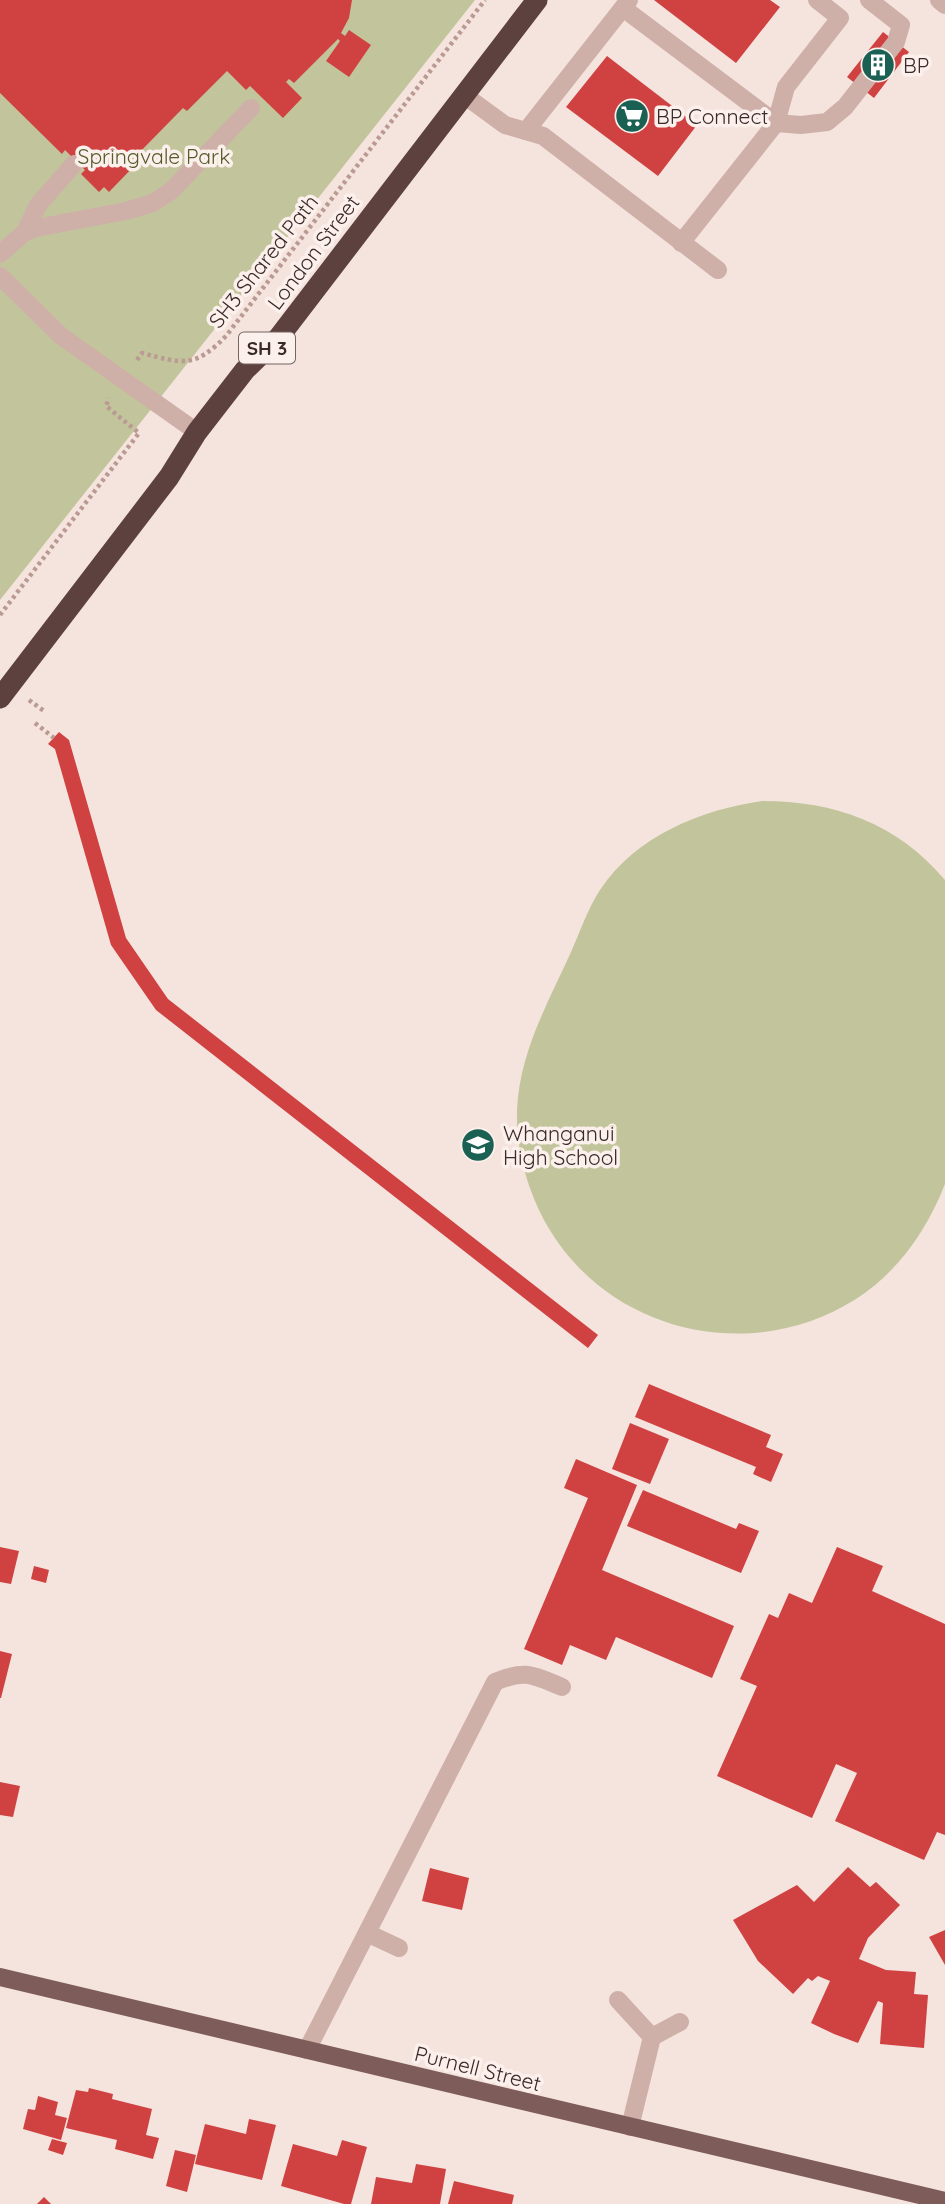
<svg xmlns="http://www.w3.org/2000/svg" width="945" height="2204" viewBox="0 0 945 2204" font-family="Quicksand,sans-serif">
<rect width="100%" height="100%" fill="#f5e4de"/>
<!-- green -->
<g fill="#c2c59c">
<polygon points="0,0 475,0 0,600"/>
<path d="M762 801C835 801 897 823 945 880V1184C927 1230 898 1272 856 1299 752 1365 611 1334 548 1227 528 1192 516 1151 517 1111 519 1053 548 1003 571 952 580 932 588 908 600 890 636 836 700 810 762 801Z"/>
</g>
<!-- building -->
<g fill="#d04141">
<polygon points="0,0 352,0 349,18 341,33 345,36 349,30 371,45 349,77 326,61 340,41 338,39 294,83 289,79 286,82 302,98 283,118 250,86 246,90 227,71 187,111 183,108 133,159 137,163 109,192 104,187 99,192 81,174 85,170 65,150 62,154 0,93"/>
<polygon points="654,0 770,0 780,7 736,63"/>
<polygon points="883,32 909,52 874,98 847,77"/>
<polygon points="607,56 697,125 658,176 566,107"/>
<polygon points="59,732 69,740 126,938 168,999 598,1335 588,1348 156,1010 111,945 55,749 48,744"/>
<polygon points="649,1384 771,1435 766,1447 783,1454 771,1482 753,1474 756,1467 635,1417"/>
<polygon points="630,1423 669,1439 650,1484 612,1469"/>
<polygon points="576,1459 637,1485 602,1570 734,1626 712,1678 616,1637 606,1660 570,1645 562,1665 524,1649 588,1498 564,1488"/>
<polygon points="643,1490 736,1529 739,1523 759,1531 741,1573 627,1526"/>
<polygon points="0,1547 19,1551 11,1584 0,1582"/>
<polygon points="837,1547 883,1566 872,1591 945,1624 945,1835 937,1832 924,1860 835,1821 857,1773 836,1764 812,1818 717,1776 757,1686 740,1679 769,1614 778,1618 789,1593 812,1603"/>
<polygon points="34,1566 49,1570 46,1583 31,1579"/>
<polygon points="0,1651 12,1654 1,1698 0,1698"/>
<polygon points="0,1782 20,1786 13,1817 0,1815"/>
<polygon points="848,1867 870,1887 876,1882 900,1905 868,1938 859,1959 886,1970 916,1972 914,1994 928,1995 924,2048 880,2044 883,2003 878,2001 858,2043 834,2034 811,2023 830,1981 818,1976 812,1981 808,1978 793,1994 758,1961 733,1920 797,1885 814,1902"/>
<polygon points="430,1868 469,1878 462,1910 422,1901"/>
<polygon points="945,1930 945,1965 929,1937"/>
<polygon points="89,2088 113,2094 112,2099 152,2109 146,2135 159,2138 153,2159 115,2149 117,2140 66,2128 76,2090 88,2092"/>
<polygon points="38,2096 58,2102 55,2115 67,2118 61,2140 23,2129 28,2109 35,2110"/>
<polygon points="249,2119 276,2125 262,2180 195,2164 205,2124 246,2134"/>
<polygon points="52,2139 67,2143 63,2155 48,2150"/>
<polygon points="342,2140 367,2147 351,2204 344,2204 281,2186 293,2144 337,2156"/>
<polygon points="175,2150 196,2155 187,2192 166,2186"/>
<polygon points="416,2164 446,2169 440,2204 371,2204 376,2177 412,2183"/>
<polygon points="454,2181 514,2195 512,2204 448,2204"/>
<polygon points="44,2197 51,2204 37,2204"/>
</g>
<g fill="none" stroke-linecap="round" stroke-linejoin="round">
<!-- path -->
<g stroke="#ba9a92" stroke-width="4.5" stroke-dasharray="3.5 3.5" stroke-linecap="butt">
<path d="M137 360 142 353C183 364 195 368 226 336L485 0"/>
<polyline points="0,615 139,433 106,406 109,398"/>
<polyline points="29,700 44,711"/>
<polyline points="35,723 54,738"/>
</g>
<!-- minor -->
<g stroke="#ceb0a8" stroke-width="18">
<polyline points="939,0 945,5"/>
<polyline points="623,8 776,123 801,125 827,122 845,107 896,42 901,25 869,0"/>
<polyline points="464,95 505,125 543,136 718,270"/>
<polyline points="526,131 629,0"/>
<polyline points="25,232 36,228 126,211 153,203 171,191 251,108"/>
<polyline points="681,243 776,123 786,87 840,18 817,0"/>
<polyline points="0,254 25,232 38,205 74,164"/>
<polyline points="0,276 61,336 197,432"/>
<polyline points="367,1933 399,1948"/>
<polyline points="618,2000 652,2037 630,2127"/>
<polyline points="652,2037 680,2022"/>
<path d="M307 2050 495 1682C525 1669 533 1675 562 1687"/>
</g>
<!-- major -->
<polyline stroke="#7e5c59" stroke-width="18" points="0,1977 945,2201"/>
<!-- highway -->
<polyline stroke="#5c413f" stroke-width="21" points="0,698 169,477 197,432 245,370 279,337 537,0"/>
</g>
<!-- icons -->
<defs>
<g id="building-disc" transform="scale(1.75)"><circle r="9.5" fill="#1a6053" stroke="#fbf0eb"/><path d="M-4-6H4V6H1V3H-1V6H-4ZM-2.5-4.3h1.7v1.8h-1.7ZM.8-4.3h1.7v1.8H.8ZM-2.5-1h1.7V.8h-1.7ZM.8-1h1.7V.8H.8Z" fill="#fff"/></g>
<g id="supermarket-disc" transform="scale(1.75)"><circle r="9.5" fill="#1a6053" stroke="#fbf0eb"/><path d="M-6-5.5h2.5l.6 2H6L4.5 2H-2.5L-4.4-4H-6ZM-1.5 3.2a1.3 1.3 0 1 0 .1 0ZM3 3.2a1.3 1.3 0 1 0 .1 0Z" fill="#fff"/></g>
<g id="school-disc" transform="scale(1.75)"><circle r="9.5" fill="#1a6053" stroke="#fbf0eb"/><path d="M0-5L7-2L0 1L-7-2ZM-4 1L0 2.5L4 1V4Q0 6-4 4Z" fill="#fff"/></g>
</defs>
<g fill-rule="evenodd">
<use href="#building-disc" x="878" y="65"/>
<use href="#supermarket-disc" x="632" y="116"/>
<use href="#school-disc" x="478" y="1145"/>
</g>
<g text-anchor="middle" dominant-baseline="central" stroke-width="7" stroke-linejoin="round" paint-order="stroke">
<!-- shield labels -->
<rect fill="#fbf0eb" stroke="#746563" stroke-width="2" x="239" y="332.5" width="56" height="31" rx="5"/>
<g font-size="19" font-weight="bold" fill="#3a2a29">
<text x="267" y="348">SH 3</text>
</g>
<!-- poi labels -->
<g font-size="21" fill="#3a2a29" stroke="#fbf0eb" text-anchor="start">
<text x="903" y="65">BP</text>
<text x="656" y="116">BP Connect</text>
<text x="503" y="1133">Whanganui<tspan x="503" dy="24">High School</tspan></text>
</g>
<!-- park labels -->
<g font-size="21" fill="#555b2a" stroke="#fbf0eb">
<text x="154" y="156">Springvale Park</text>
</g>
<!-- street labels -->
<g font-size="21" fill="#3a2a29" stroke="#fbf0eb">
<text transform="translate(313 252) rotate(-53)">London Street</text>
<text transform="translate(263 261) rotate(-52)">SH3 Shared Path</text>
<text transform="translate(478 2068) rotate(14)">Purnell Street</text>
</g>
</g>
</svg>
